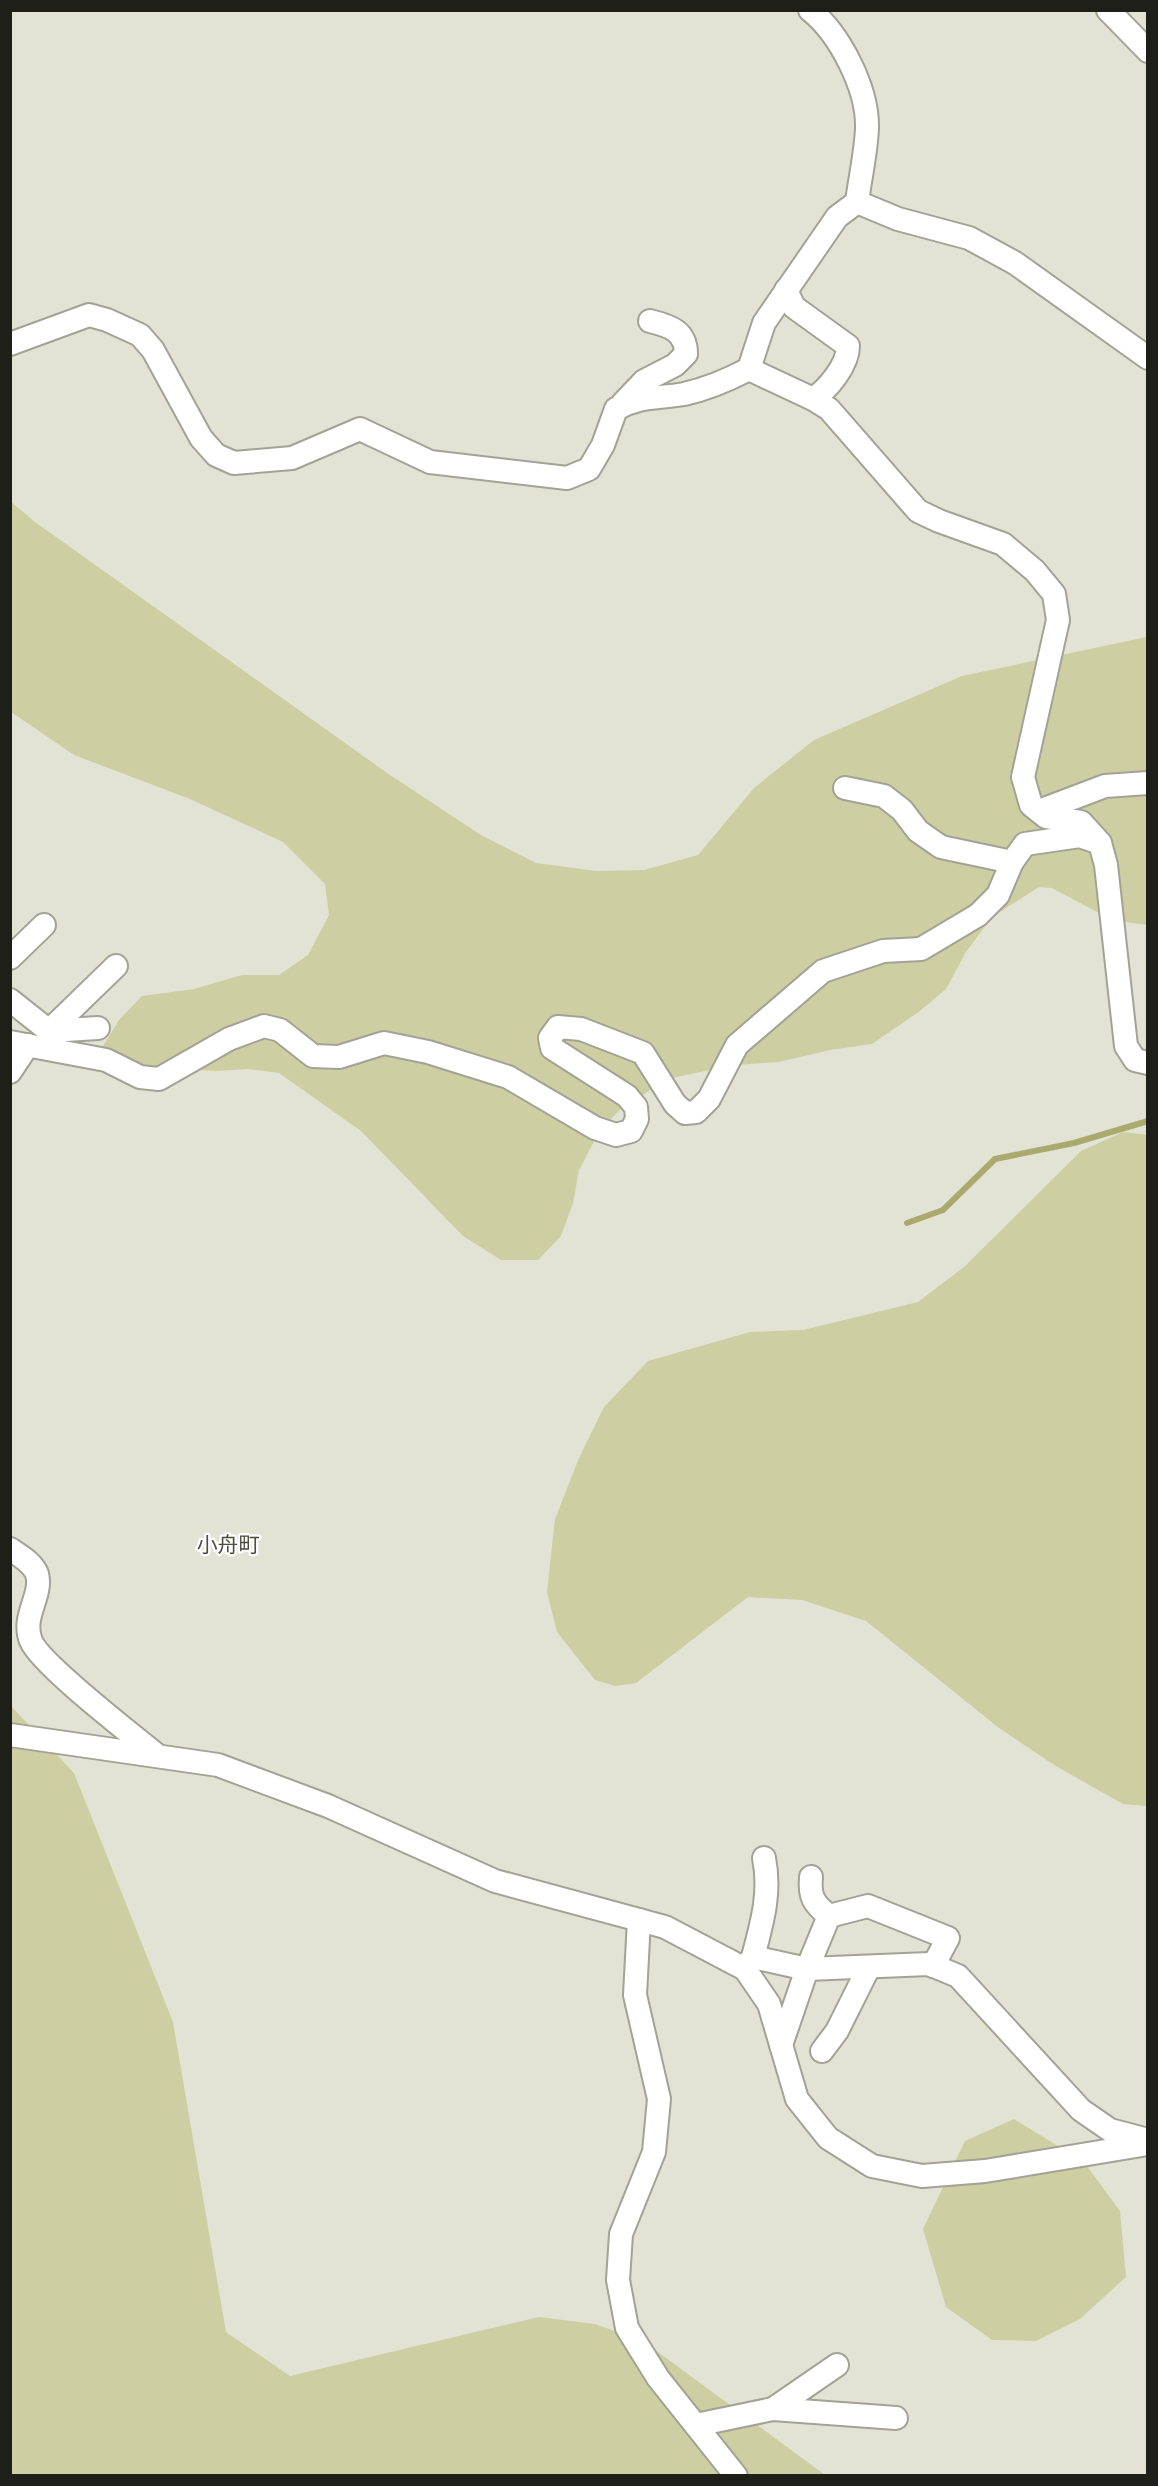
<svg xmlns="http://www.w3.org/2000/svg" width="1158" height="2486" viewBox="0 0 1158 2486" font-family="'Golos Text','Noto Sans JP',sans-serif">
<rect width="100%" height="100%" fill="#e3e3d5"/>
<!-- green -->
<g fill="#cecea3">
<polygon points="10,501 35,522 390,775 481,835 536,863 596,871 644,870 698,855 754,788 814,740 962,676 1147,637 1147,925 1112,920 1052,888 1039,887 992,917 966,952 946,989 920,1011 872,1044 830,1050 779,1062 734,1065 667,1079 621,1109 600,1130 579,1170 573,1203 561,1236 538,1260 501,1260 463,1236 361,1131 279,1073 249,1069 215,1071 130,1066 103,1046 119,1020 142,996 194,989 242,975 279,975 308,955 329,915 325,884 283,842 190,799 74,755 11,712"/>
<polygon points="1123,1132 1148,1135 1147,1806 1123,1804 1054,1765 999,1728 866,1621 802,1600 748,1597 636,1683 615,1686 595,1680 557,1632 547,1592 555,1519 579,1458 604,1407 648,1361 750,1332 803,1330 918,1302 964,1267 1081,1151"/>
<polygon points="10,1705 74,1773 173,2022 226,2332 290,2376 539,2317 595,2324 643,2341 825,2475 11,2475"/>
<polygon points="1014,2119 1084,2162 1120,2211 1126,2277 1080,2319 1036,2341 992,2340 946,2307 923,2229 965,2141"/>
</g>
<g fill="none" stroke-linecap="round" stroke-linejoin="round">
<!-- stream -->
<polyline stroke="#abaa6e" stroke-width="6" points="907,1223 943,1210 995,1159 1074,1143 1148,1121"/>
<!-- street casing -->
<g stroke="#a2a295" stroke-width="26">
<g id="street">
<polyline points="1108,10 1148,51"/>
<polyline points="857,202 898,219 969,238 1015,263 1148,358"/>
<path d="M10 344 89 315 107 320 140 335 153 350 201 438 216 455 234 463 292 458 360 429 430 462 567 478 589 469 603 445 616 409C642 395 656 399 684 394 707 389 728 380 749 369L764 323 837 217 857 202C860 178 866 153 867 128 868 89 840 34 810 10"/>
<path d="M749 369 813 399C828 389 848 365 848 346L794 307 786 290"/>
<polyline points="813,399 829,409 918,511 939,521 1003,544 1035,571 1054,594 1058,620 1023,777 1031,805 1046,817 1081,822 1100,843 1106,865 1126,1046 1135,1060 1148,1063"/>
<path d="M623 403 644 381 675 365 686 354C686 331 670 326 650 321"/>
<polyline points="845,788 884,796 902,810 918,831 941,847 1012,862"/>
<polyline points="1039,811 1105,786 1148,783"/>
<polyline points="10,958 44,925"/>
<polyline points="10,1000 49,1031 116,966"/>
<polyline points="49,1038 49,1031 98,1028"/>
<polyline points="10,1042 106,1060 140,1077 159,1079 229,1039 264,1026 280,1030 313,1056 339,1057 384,1043 428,1052 508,1077 595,1128 616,1135 631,1131 637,1119 636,1107 627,1096 552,1048 550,1038 558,1027 581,1029 643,1053 675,1104 685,1113 696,1112 709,1099 737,1045 823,971 883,951 921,949 978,915 998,895 1012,862 1025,844 1080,836 1100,843"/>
<polyline points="10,1072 28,1045"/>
<path d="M10 1549C19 1555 33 1563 37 1574 43 1596 21 1616 31 1641 41 1665 134 1736 158 1756"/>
<polyline points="10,1735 218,1765 328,1806 495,1881 665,1927 745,1969 769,2004 797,2099 828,2138 872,2166 922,2176 985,2171 1148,2144"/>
<path d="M811 1877C809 1897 814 1904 829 1916"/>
<polyline points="639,1920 635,1995 659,2099 654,2152 621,2234 618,2280 627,2328 658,2378 736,2476"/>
<path d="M753 1957C762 1923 771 1893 764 1858"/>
<polyline points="745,1969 753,1957 807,1969 829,1916 868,1906 948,1938 933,1966"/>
<polyline points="781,2045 807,1969 929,1964 958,1976 1081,2110 1110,2130 1148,2140"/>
<polyline points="822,2051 837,2031 869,1967"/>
<polyline points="773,2409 837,2365"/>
<polyline points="696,2425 773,2409 896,2418"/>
</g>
</g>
<!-- street -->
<use href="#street" stroke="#fff" stroke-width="22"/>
</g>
<g text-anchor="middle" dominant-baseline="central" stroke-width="4.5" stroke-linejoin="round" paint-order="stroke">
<!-- quarter labels -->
<g font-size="21" fill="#4d4d41" stroke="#fff">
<text x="228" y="1544">小舟町</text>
</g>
</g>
<!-- border -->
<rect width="1158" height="2486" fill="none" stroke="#1f1f1a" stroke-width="24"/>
</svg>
